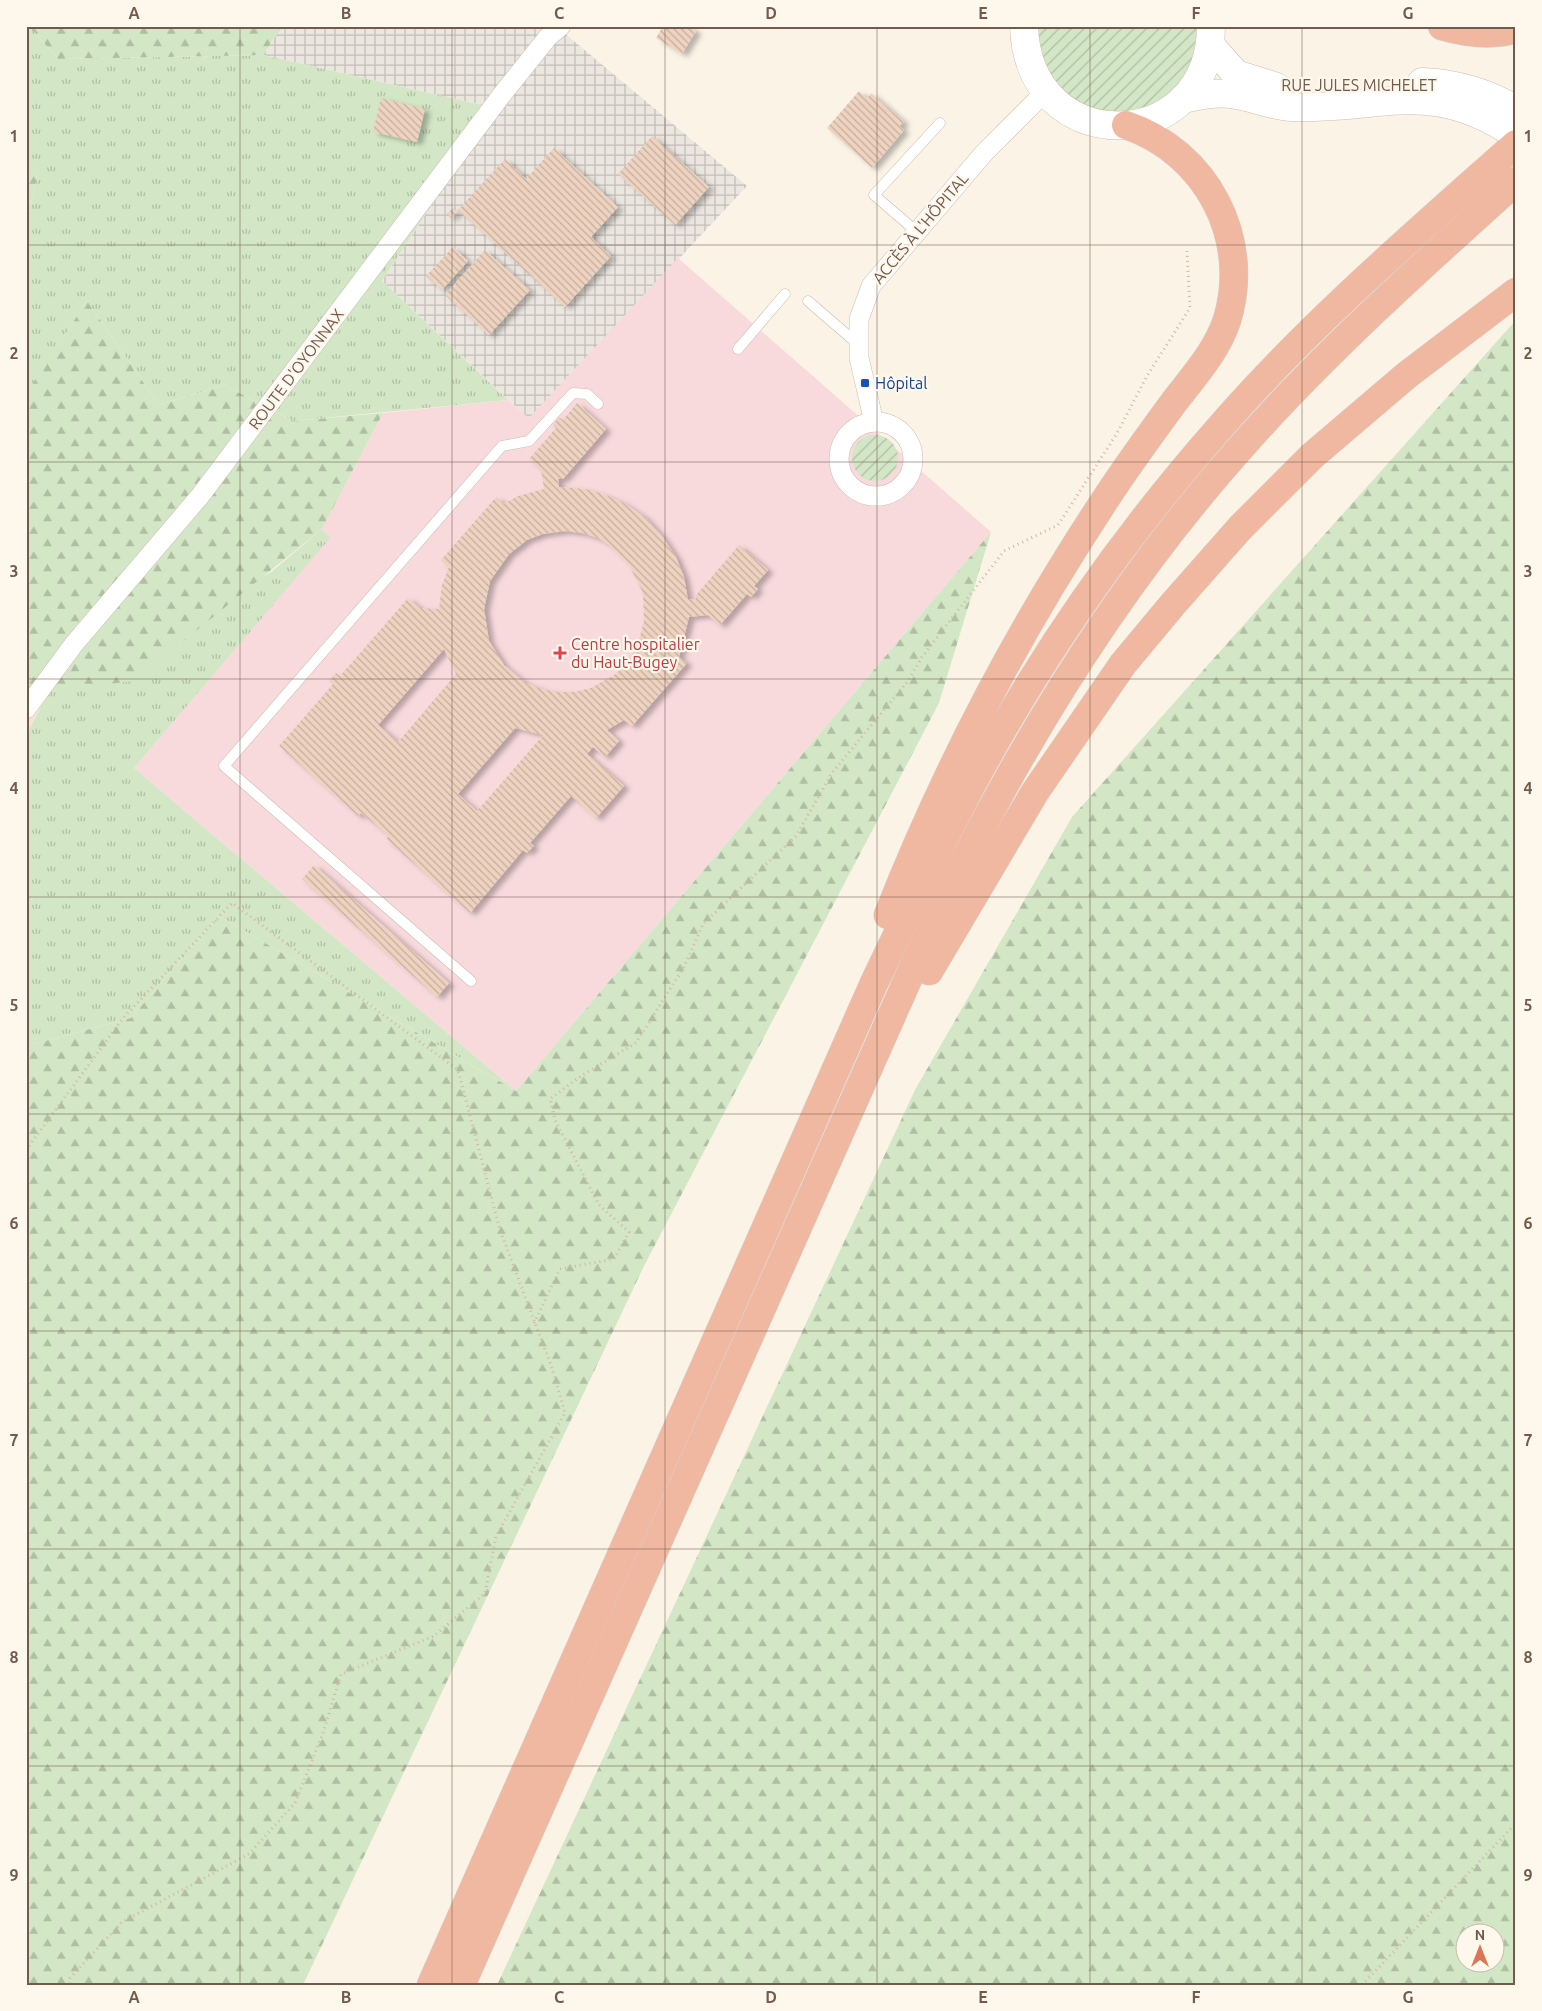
<svg xmlns="http://www.w3.org/2000/svg" width="1542" height="2011" viewBox="0 0 1542 2011" font-family="Ubuntu,sans-serif">
<defs>
<pattern id="industrial-grid" width="8" height="8" patternUnits="userSpaceOnUse" patternTransform="scale(1.25)"><rect width="8" height="8" fill="#ebe6e0"/><path d="M0 4h8M4 0v8" fill="none" stroke="#c3bdb8"/></pattern>
<pattern id="grass-tufts" width="24" height="20" patternUnits="userSpaceOnUse" patternTransform="scale(1.25)"><rect width="24" height="20" fill="#d3e7c6"/><path d="M3 7l-1-3M5 7V3M7 7l1-3M15 17l-1-3M17 17v-4M19 17l1-3" fill="none" stroke="#b0bea3"/></pattern>
<pattern id="forest-firs" width="22" height="20" patternUnits="userSpaceOnUse" patternTransform="scale(1.25)"><rect width="22" height="20" fill="#d3e7c6"/><path d="M5 1l3.5 6h-7zM16 11l3.5 6h-7z" fill="#b0bea3"/></pattern>
<pattern id="garden-furrows" width="10" height="10" patternUnits="userSpaceOnUse" patternTransform="scale(1.25)"><rect width="10" height="10" fill="#d3e7c6"/><path d="M-1 1l2-2M0 10L10 0M9 11l2-2" fill="none" stroke="#b0bea3"/></pattern>
<pattern id="building-back-hatch" width="6" height="6" patternUnits="userSpaceOnUse" patternTransform="scale(1.25)"><rect width="6" height="6" fill="#eed3c0"/><path d="M-1 5l2 2M0 0l6 6M5-1l2 2" fill="none" stroke="#c5ae9e"/></pattern>
<filter id="shadow"><feDropShadow dx="5.5" dy="3" stdDeviation="2.5" flood-color="#0004"/></filter>
</defs>
<rect width="100%" height="100%" fill="#fbf3e6"/>
<!-- residential -->
<polygon fill="#f2e5d5" points="26,687 49,691 26,736"/>
<!-- industrial -->
<polygon fill="url(#industrial-grid)" points="282,26 556,26 747,186 529,419 382,281 495,108 263,55"/>
<!-- medical -->
<polygon fill="#f8dadd" points="678,258 991,532 516,1091 134,768 329,538 322,529 383,413 508,400 529,418"/>
<!-- grass -->
<g fill="url(#grass-tufts)">
<polygon points="26,26 29,26 58,59 263,55 495,108 382,281 508,400 293,421 224,385 159,405 87,301 29,390 26,366 26,225 37,177 26,166"/>
<polygon points="322,529 330,538 134,768 516,1091 219,916 131,1018 26,1046 26,736 49,691 271,572"/>
</g>
<!-- forest -->
<g fill="url(#forest-firs)" fill-rule="evenodd">
<polygon points="29,26 282,26 263,55 58,59"/>
<polygon points="26,166 37,177 26,225"/>
<polygon points="87,301 159,405 224,385 293,421 383,413 322,529 134,681 49,691 26,687 26,366 29,389"/>
<path d="M1516 320V1985H497L915 1090 1072 817ZM1464 1934H1494V1964H1464Z"/>
<polygon points="991,532 939,703 644,1266 303,1985 26,1985 26,1046 131,1018 219,916 516,1091"/>
</g>
<!-- garden -->
<g fill="url(#garden-furrows)">
<path d="M1037 26H1198C1195 40 1195 59 1189 71 1164 121 1084 127 1053 81 1041 64 1040 46 1037 26Z"/>
<circle cx="875" cy="458" r="23"/>
</g>
<!-- building -->
<g fill="url(#building-back-hatch)" fill-rule="evenodd" filter="url(#shadow)">
<polygon points="663,26 688,26 696,31 682,54 656,38"/>
<polygon points="859,91 867,99 871,93 904,122 899,126 904,130 872,168 827,128"/>
<polygon points="381,98 425,109 417,142 373,132"/>
<polygon points="652,136 709,187 675,225 618,174"/>
<polygon points="554,148 618,207 591,237 611,256 565,307 458,210 505,159 526,179"/>
<polygon points="453,208 457,212 451,218 447,214"/>
<polygon points="453,247 468,261 442,290 426,276"/>
<polygon points="485,250 530,290 489,335 445,295"/>
<path d="M577 403 606 429 563 479H558L559 487 586 489 606 495 624 503 645 517 662 536 676 557 684 577 688 600 696 599V595L739 545 768 570 754 586 758 589 751 597 747 594 720 625 708 615 689 617 679 657 687 663 632 726 624 720 607 730 619 741 605 757 593 747 587 754 624 786 596 818 571 796 530 843 534 846 527 853 523 850 470 913 386 839 389 836 361 813 358 816 279 746 333 684 329 681 336 673 340 676 408 598 420 608 439 609 442 585 449 567 441 560 496 497 504 504 518 496 544 489 541 470 529 459 556 428 553 425 559 417 563 420ZM565 531 582 533 598 538 608 544 628 563 643 593 644 621 637 648 616 674 591 688 575 692H558L542 689 526 683 504 665 489 641 484 609 490 581 509 554 527 540 543 534ZM444 649 456 674 398 742 378 725ZM515 728 543 735 477 811 458 794Z"/>
<polygon points="314,865 449,983 437,997 302,879"/>
</g>
<g fill="none" stroke-linecap="round" stroke-linejoin="round">
<!-- lane casing -->
<g stroke="#ccbbad" stroke-width="11">
<g id="lane">
<polyline points="917,232 874,195 940,123"/>
<polyline points="808,301 859,345"/>
<polyline points="738,349 785,294"/>
<polyline points="471,981 224,766 502,446 529,441 573,393 587,394 598,404"/>
</g>
</g>
<!-- street casing -->
<g stroke="#ccbbad" stroke-width="20">
<g id="street">
<polyline points="874,422 859,358 859,319 871,286 984,153 1046,91"/>
<circle cx="876" cy="459" r="37"/>
<polyline points="26,709 74,644 200,496 504,92 548,37 561,26"/>
</g>
</g>
<!-- secondary casing -->
<g stroke="#cebcab" stroke-width="29">
<g id="secondary">
<path d="M1024 26C1028 161 1211 156 1211 26"/>
<polyline points="1211,46 1236,74 1277,87"/>
<path d="M1422 82C1454 83 1489 93 1516 110"/>
<path d="M1183 99C1200 96 1218 91 1236 95 1255 98 1272 106 1292 107 1382 110 1430 77 1516 135"/>
</g>
</g>
<!-- highway casing -->
<g stroke="#d8d1cd" stroke-width="29">
<g id="highway">
<path d="M1442 26C1466 33 1491 37 1516 29"/>
<path d="M888 915C945 771 1016 635 1101 506 1124 470 1149 436 1174 402 1193 377 1217 351 1227 320 1252 238 1206 152 1126 125"/>
<polyline points="929,971 1035,792 1123,664 1173,604 1240,528 1312,456 1407,375 1516,292"/>
<path d="M431 1985 874 983C910 909 944 834 984 762 1050 642 1131 528 1222 425 1311 323 1415 234 1516 144"/>
<path d="M461 1985 916 961C1001 775 1106 598 1243 445 1327 350 1422 266 1516 181"/>
</g>
</g>
<!-- path -->
<g stroke="#d3b7a3" stroke-width="3" stroke-dasharray="1 4" stroke-linecap="butt">
<polyline points="26,1150 124,1017 232,903 458,1070 500,1230 552,1368 565,1413 496,1536 485,1593 434,1636 341,1674 323,1733 295,1803 249,1854 122,1922 70,1978 70,1985"/>
<polyline points="534,1323 560,1269 614,1259 629,1232 599,1205 555,1120 550,1099 581,1076 636,1043 684,967 703,924 796,836 832,773 908,681 922,657 1004,551 1058,525 1116,435 1147,376 1190,308 1187,251"/>
<polyline points="1362,1985 1516,1823"/>
</g>
<!-- lane -->
<use href="#lane" stroke="#fff" stroke-width="10"/>
<!-- street -->
<use href="#street" stroke="#fff" stroke-width="19"/>
<!-- secondary -->
<use href="#secondary" stroke="#fff" stroke-width="28"/>
<!-- highway -->
<use href="#highway" stroke="#f1b8a1" stroke-width="28"/>
</g>
<!-- grid -->
<path fill="none" stroke="#725b4d" stroke-width="1" stroke-opacity="0.55" d="M240 26V1985M452 26V1985M665 26V1985M877 26V1985M1090 26V1985M1302 26V1985M26 245H1516M26 462H1516M26 679H1516M26 897H1516M26 1114H1516M26 1331H1516M26 1549H1516M26 1766H1516"/>
<!-- markers -->
<rect fill="#1a4fb4" stroke="#fef7ec" stroke-width="2" x="860" y="378" width="10" height="10" rx="2.5"/>
<path fill="#e0444e" stroke="#fef7ec" stroke-width="2" d="M557.5 645.5h5v5h5v5h-5v5h-5v-5h-5v-5h5z"/>
<g text-anchor="middle" dominant-baseline="central" stroke-width="4.5" stroke-linejoin="round" paint-order="stroke">
<!-- street labels -->
<g font-size="16" fill="#725b4d" stroke="#fef7ec">
<text x="1359" y="85">RUE JULES MICHELET</text>
<text transform="translate(920 228) rotate(-50)">ACCÈS À L'HÔPITAL</text>
<text transform="translate(296 369) rotate(-53)">ROUTE D'OYONNAX</text>
</g>
<!-- transit labels -->
<g font-size="16" fill="#164399" stroke="#fef7ec" text-anchor="start">
<text x="875" y="383">Hôpital</text>
</g>
<!-- health labels -->
<g font-size="16" fill="#be3a42" stroke="#fef7ec" text-anchor="start">
<text x="571" y="644">Centre hospitalier<tspan x="571" dy="18">du Haut-Bugey</tspan></text>
</g>
</g>
<!-- border -->
<rect width="1542" height="2011" fill="none" stroke="#fef7ec" stroke-width="55"/>
<!-- north arrow -->
<g transform="translate(1480 1948)"><circle r="24" fill="#fef7ec" stroke="#c6b9ac"/>
<path d="M0-4L9 19L0 12L-9 19Z" fill="#dc7554"/>
<text y="-8" font-size="14" font-weight="bold" text-anchor="middle" fill="#725b4d">N</text>
</g>
<rect x="28" y="28" width="1486" height="1956" fill="none" stroke="#725b4d" stroke-width="2"/>
<g font-size="16" text-anchor="middle" font-weight="bold" fill="#725b4d">
<text x="134" y="19">A</text>
<text x="346" y="19">B</text>
<text x="559" y="19">C</text>
<text x="771" y="19">D</text>
<text x="983" y="19">E</text>
<text x="1196" y="19">F</text>
<text x="1408" y="19">G</text>
<text x="14" y="142">1</text>
<text x="1528" y="142">1</text>
<text x="14" y="359">2</text>
<text x="1528" y="359">2</text>
<text x="14" y="577">3</text>
<text x="1528" y="577">3</text>
<text x="14" y="794">4</text>
<text x="1528" y="794">4</text>
<text x="14" y="1011">5</text>
<text x="1528" y="1011">5</text>
<text x="14" y="1229">6</text>
<text x="1528" y="1229">6</text>
<text x="14" y="1446">7</text>
<text x="1528" y="1446">7</text>
<text x="14" y="1663">8</text>
<text x="1528" y="1663">8</text>
<text x="14" y="1881">9</text>
<text x="1528" y="1881">9</text>
<text x="134" y="2003">A</text>
<text x="346" y="2003">B</text>
<text x="559" y="2003">C</text>
<text x="771" y="2003">D</text>
<text x="983" y="2003">E</text>
<text x="1196" y="2003">F</text>
<text x="1408" y="2003">G</text>
</g>
</svg>
